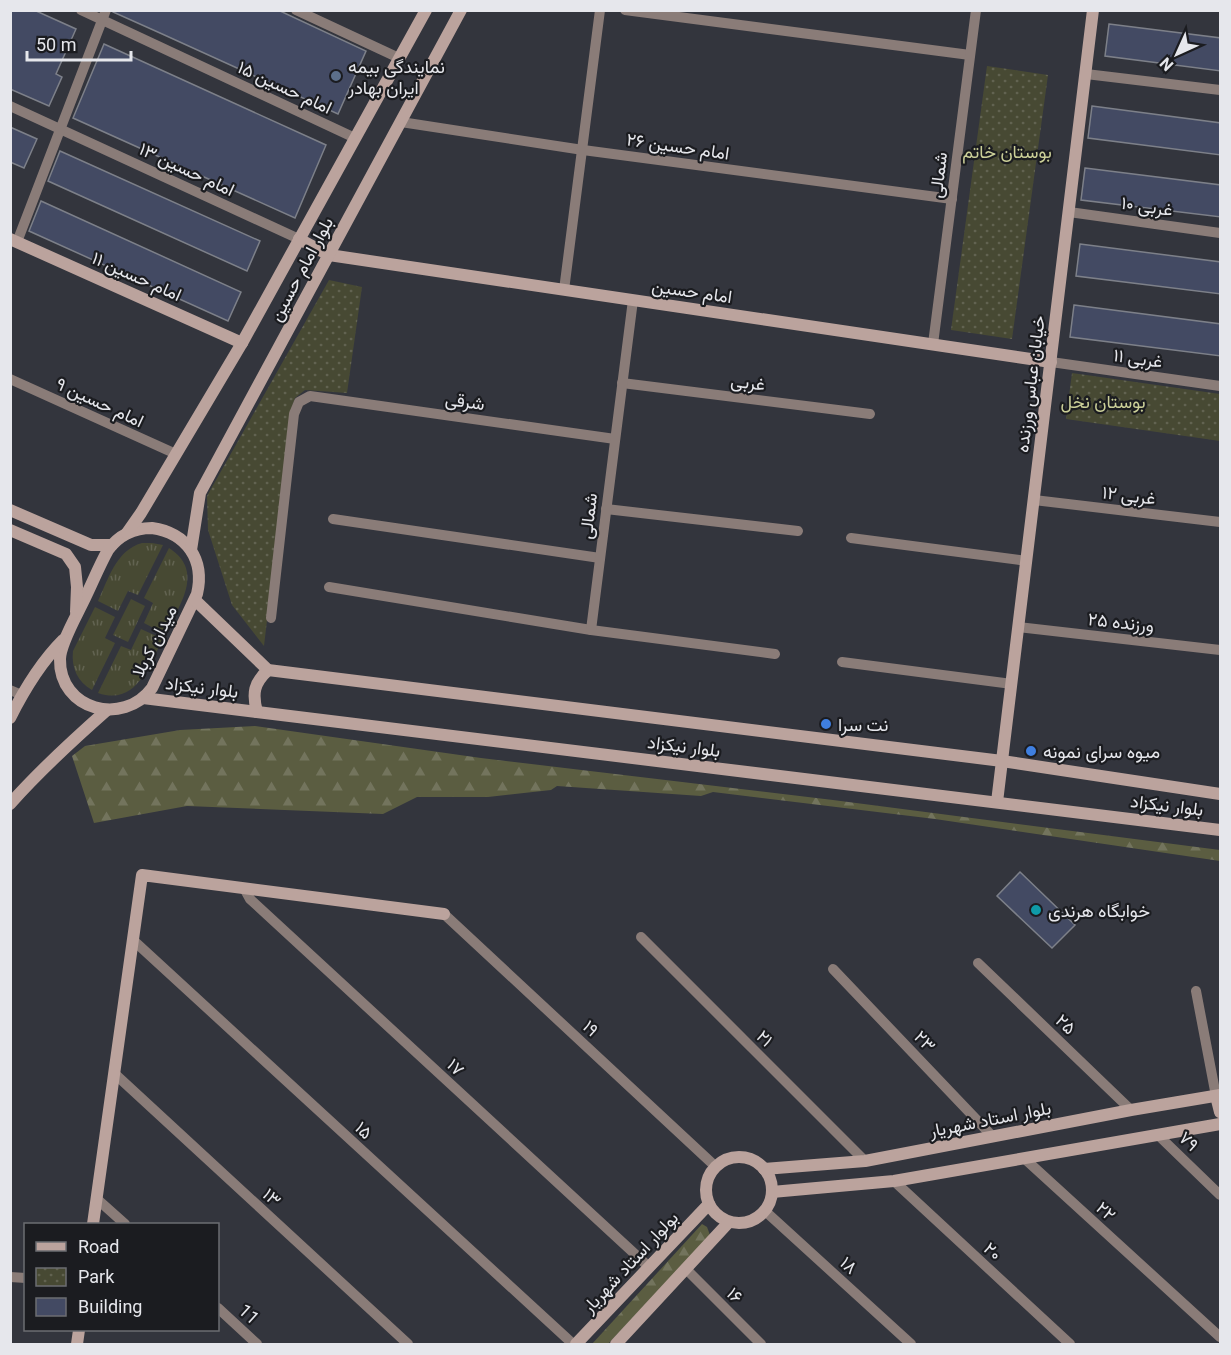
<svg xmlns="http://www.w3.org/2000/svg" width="1231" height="1355" viewBox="0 0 1231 1355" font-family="Roboto,Vazirmatn,sans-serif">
<defs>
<pattern id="grass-tufts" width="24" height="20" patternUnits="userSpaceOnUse" patternTransform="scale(1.5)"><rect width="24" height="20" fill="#474933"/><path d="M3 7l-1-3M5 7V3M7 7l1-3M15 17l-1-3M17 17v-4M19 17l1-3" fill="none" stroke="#626351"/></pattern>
<pattern id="forest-firs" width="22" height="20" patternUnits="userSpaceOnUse" patternTransform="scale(1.5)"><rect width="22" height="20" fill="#5b5d41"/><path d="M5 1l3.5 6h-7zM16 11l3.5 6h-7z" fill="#73745d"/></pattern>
<pattern id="park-dots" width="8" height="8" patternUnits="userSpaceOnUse" patternTransform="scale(1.5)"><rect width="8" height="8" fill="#474933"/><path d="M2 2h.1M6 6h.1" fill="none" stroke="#626351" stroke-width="1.8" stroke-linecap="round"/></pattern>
</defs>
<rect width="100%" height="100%" fill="#33353d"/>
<!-- grass -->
<g fill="url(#grass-tufts)">
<path d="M142 543H152L163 545 138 595 128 591 118 611 98 601C108 580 116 550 142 543Z"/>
<path d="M169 548C205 571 180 605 165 634L144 623 153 603 144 598Z"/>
<polygon points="131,599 145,606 128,642 113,635"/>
<path d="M95 607 115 617 105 638 115 643 92 690C78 682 71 668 73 651Z"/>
<path d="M141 629 163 639C148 666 137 706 98 693L121 646 131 650Z"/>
</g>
<!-- forest -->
<g fill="url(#forest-firs)">
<polygon points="255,726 481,758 833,800 1220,850 1220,861 935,819 713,792 701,796 557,786 551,790 488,797 417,797 383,814 187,806 94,823 72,756 85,746 180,730"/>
<polygon points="702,1224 707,1227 710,1235 608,1344 592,1344"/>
</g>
<!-- park -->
<g fill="url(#park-dots)">
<polygon points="987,66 1048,75 1012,339 951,330"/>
<polygon points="329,280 362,287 347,393 305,390 295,398 292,407 264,646 232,605 208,530 207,496"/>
<polygon points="1072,373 1220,394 1220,441 1066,419"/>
</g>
<!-- building -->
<g fill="#434a63" stroke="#7d8089" stroke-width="1.5">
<polygon points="10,10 34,10 76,29 56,74 62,77 49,106 10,89"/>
<polygon points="113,10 278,10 366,51 338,114 160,33 113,12"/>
<polygon points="1109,24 1221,38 1221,71 1105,56"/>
<polygon points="104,44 326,145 295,218 73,118"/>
<polygon points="1092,106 1221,123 1221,155 1088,138"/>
<polygon points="10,127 37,139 24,168 10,162"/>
<polygon points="60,151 260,241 247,271 48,181"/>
<polygon points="1085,168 1221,185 1221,217 1081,200"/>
<polygon points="41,201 241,292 228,321 29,231"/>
<polygon points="1080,244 1221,262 1221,294 1076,276"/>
<polygon points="1074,305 1221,324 1221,356 1070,337"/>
<polygon points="1020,872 1075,925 1052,948 997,896"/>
</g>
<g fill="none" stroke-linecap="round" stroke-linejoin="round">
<!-- street -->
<g stroke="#8a7c78" stroke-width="10">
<polyline points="81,10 355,138"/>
<polyline points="296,10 399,58"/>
<polyline points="625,10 970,55"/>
<polyline points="1086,74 1220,90"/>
<polyline points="10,106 299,239"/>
<polyline points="401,122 583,150 952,199"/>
<polyline points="1069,212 1220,233"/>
<polyline points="17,242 106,10"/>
<polyline points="564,290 600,10"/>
<polyline points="933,344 976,10"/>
<polyline points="1051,362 1220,386"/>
<polyline points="10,379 176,454"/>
<polyline points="622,383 870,414"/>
<polyline points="1034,500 1220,522"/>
<polyline points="606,509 798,531"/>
<polyline points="333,519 600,558"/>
<polyline points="851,538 1027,561"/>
<polyline points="329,587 591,630 775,654"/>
<polyline points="271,618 294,414 299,402 310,396 615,439"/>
<polyline points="1018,627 1220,650"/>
<polyline points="591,630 633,300"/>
<polyline points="842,662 1012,684"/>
<polyline points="10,690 22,695"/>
<polyline points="244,888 250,899 649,1267"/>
<polyline points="444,914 716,1167"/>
<polyline points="641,937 865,1161"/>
<polyline points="133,940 573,1344"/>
<polyline points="978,963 1131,1110"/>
<polyline points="833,969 993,1137"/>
<polyline points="1196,991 1216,1096"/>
<polyline points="115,1074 408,1344"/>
<polyline points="1159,1136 1220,1195"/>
<polyline points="1025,1159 1220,1337"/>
<polyline points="894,1181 1070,1344"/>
<polyline points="97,1199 125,1224"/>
<polyline points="765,1211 911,1344"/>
<polyline points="686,1269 761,1344"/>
<polyline points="10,1277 26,1278"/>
<polyline points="218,1308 257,1344"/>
</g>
<!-- secondary -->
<g stroke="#bba39d" stroke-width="12">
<polyline points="10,239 242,343"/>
<polyline points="299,239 329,255 1051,362"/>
<polyline points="10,510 91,545 112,545"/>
<path d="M152 528C187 533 205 560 197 594L152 688C123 727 59 710 60 659 60 644 77 615 84 600 92 584 99 566 108 550 119 535 133 528 152 528Z"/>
<polyline points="10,530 66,554 75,567 77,587 76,612"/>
<polyline points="127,533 141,513 242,343 426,10"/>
<polyline points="191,550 200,493 461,10"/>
<polyline points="195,600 268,670 1002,761 1220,794"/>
<polyline points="143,698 1220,830"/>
<path d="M257 712C252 693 254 683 268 670"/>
<path d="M10 718C24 690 40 663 63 640"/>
<polyline points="997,802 1093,10"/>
<path d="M10 804C40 770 73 740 107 710"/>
<polyline points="1216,1096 1220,1112"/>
<circle cx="739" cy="1190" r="33"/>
<polyline points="764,1169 865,1161 1131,1110 1220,1095"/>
<polyline points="772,1192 894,1181 1220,1124"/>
<polyline points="93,1224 142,875 444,914"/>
<polyline points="77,1344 79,1330"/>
<polyline points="576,1344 709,1204"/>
<polyline points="616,1344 729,1222"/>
</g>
</g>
<!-- markers -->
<circle fill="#5c6f8a" stroke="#1b1c20" stroke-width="2" cx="336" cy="76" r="6"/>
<g fill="#3f7fe0" stroke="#1b1c20" stroke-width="2">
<circle cx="826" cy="724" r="6"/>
<circle cx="1031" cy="751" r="6"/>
</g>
<circle fill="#0f9aa8" stroke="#1b1c20" stroke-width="2" cx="1036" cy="910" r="6"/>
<g text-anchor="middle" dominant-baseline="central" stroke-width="4.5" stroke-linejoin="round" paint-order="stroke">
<!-- poi labels -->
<g font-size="18" fill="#e6e7ec" stroke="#1b1c20" text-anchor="start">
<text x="348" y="66">نمایندگی بیمه<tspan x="348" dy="21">ایران بهادر</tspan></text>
<text x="838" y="724">نت سرا</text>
<text x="1043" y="751">میوه سرای نمونه</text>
<text x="1048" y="910">خوابگاه هرندی</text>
</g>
<!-- street labels -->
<g font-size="18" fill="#e6e7ec" stroke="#1b1c20">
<text transform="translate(285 87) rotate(25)">امام حسین ۱۵</text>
<text transform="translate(678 146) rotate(8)">امام حسین ۲۶</text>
<text transform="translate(187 169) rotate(25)">امام حسین ۱۳</text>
<text transform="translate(938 175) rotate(-83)">شمالی</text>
<text transform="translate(1147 206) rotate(8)">غربی ۱۰</text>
<text transform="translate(301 269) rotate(-62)">بلوار امام حسین</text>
<text transform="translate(137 276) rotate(24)">امام حسین ۱۱</text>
<text transform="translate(692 291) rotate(8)">امام حسین</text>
<text transform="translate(1138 358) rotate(8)">غربی ۱۱</text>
<text transform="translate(748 382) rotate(7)">غربی</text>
<text transform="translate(1030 384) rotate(-83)">خیابان عباس ورزنده</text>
<text transform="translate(465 401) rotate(8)">شرقی</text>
<text transform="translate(100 402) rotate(25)">امام حسین ۹</text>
<text transform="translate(1129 495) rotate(7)">غربی ۱۲</text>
<text transform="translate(588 516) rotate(-83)">شمالی</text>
<text transform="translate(1121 622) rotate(6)">ورزنده ۲۵</text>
<text transform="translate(154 641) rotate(-63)">میدان کربلا</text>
<text transform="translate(202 687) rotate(7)">بلوار نیکزاد</text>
<text transform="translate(684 746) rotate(7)">بلوار نیکزاد</text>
<text transform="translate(1167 805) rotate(7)">بلوار نیکزاد</text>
<text transform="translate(1066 1024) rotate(44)">۲۵</text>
<text transform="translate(591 1028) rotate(43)">۱۹</text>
<text transform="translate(765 1038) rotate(45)">۲۱</text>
<text transform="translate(925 1041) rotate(46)">۲۳</text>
<text transform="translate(456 1067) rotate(43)">۱۷</text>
<text transform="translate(990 1119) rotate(-11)">بلوار استاد شهریار</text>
<text transform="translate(364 1130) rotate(43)">۱۵</text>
<text transform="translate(1189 1141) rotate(44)">۷۹</text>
<text transform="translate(272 1197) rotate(43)">۱۳</text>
<text transform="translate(1106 1211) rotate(42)">۲۲</text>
<text transform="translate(993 1251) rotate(43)">۲۰</text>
<text transform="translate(630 1262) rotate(-47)">بولوار استاد شهریار</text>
<text transform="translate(849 1265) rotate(42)">۱۸</text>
<text transform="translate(735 1295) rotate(45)">۱۶</text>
<text transform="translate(249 1314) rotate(42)">11</text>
</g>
<!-- park labels -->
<g font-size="18" fill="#cbcf98" stroke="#1b1c20">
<text x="1007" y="151">بوستان خاتم</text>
<text x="1103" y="401">بوستان نخل</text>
</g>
</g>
<!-- border -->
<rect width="1231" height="1355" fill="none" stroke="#e6e7ec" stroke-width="24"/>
<!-- legend -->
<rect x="24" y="1223" width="195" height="108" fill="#1b1c20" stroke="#6c6d72" stroke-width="1.5"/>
<rect x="36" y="1242" width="30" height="9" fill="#bba39d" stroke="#6c6d72" stroke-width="1.5"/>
<text x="78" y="1253" font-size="18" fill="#e6e7ec">Road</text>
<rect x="36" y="1268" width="30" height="18" fill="url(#park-dots)" stroke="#6c6d72" stroke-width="1.5"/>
<text x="78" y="1283" font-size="18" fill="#e6e7ec">Park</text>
<rect x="36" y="1298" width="30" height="18" fill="#434a63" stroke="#6c6d72" stroke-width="1.5"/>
<text x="78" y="1313" font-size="18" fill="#e6e7ec">Building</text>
<!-- north arrow -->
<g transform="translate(1177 54) rotate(225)" stroke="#1b1c20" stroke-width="4.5" paint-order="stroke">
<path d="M0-4.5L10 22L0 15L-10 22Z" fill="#e6e7ec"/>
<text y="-9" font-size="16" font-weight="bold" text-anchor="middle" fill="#e6e7ec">N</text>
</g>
<!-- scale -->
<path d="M27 51v9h104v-9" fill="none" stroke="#e6e7ec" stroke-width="3"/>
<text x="36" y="51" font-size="18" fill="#e6e7ec" stroke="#1b1c20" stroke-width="4.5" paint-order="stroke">50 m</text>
</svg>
